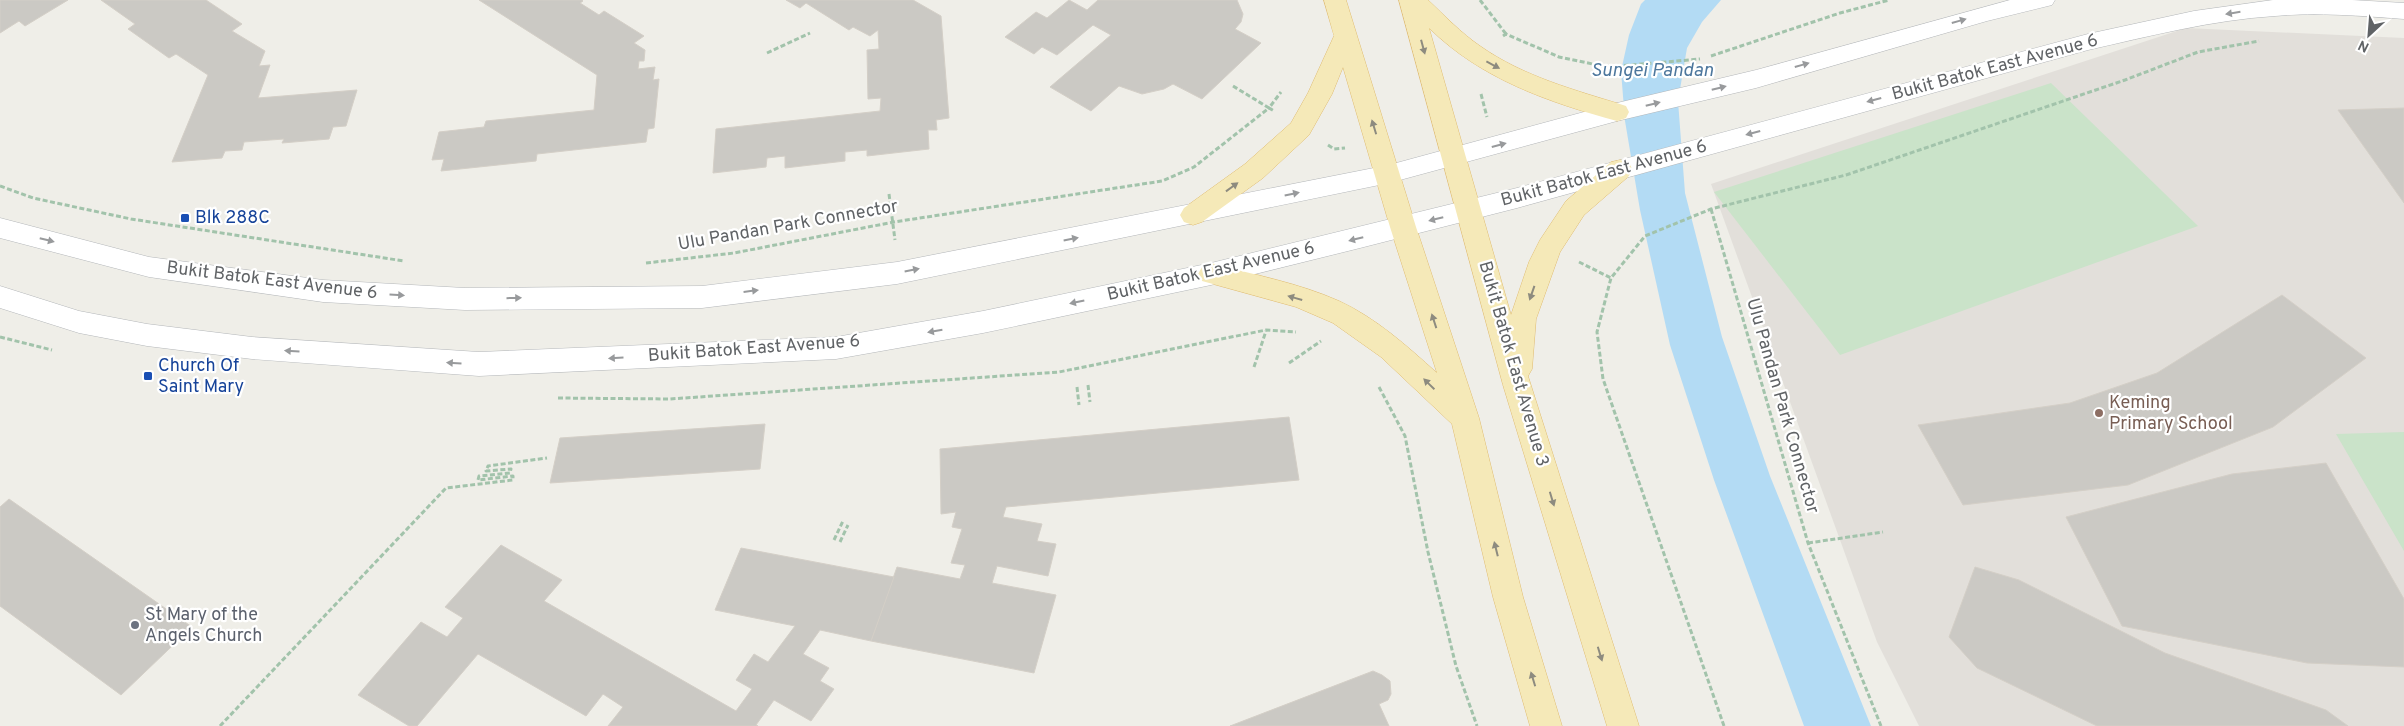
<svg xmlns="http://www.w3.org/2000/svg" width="2404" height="726" viewBox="0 0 2404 726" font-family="Overpass,sans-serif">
<rect width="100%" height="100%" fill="#efeee8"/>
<!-- education -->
<polygon fill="#e2dfda" points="2186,28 2404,38 2404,726 1919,726 1877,642 1711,184"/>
<!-- green -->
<g fill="#cae3c9">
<polygon points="2051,83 2198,226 1840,355 1714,192"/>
<polygon points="2404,432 2404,551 2336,434"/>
</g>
<!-- water -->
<polygon fill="#b3dbf4" points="1645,0 1721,0 1702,22 1687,48 1678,101 1685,193 1722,337 1770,476 1871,726 1804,726 1714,480 1670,345 1640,210 1625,121 1621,71 1629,35 1641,4"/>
<!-- building -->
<g fill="#cbc9c4" stroke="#d4cfc7">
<polygon points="0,0 68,0 25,26 19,21 0,33"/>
<polygon points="101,0 206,0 242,24 232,31 265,51 259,66 270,65 258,98 357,90 346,126 333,127 329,139 282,143 284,139 244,142 242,150 225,151 222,158 172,162 208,75 176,54 169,58 128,29 135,24"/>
<polygon points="479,0 582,0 583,1 580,3 599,15 604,11 644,36 634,43 645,50 644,61 639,61 638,69 655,67 653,80 659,79 654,128 648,129 646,142 537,154 536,161 441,171 444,159 432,160 439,132 484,127 486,121 594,110 597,75"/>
<polygon points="786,0 913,0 941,16 949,118 936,120 937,130 928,130 929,149 867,156 867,150 845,152 845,161 785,168 785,156 767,158 766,167 713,173 716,129 880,111 881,98 868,99 867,50 879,49 878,30 870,36 853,27 849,30 806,3 800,8"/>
<polygon points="1069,0 1087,10 1098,0 1237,0 1243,14 1241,22 1235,29 1261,43 1202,99 1173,84 1164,89 1142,94 1119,86 1091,111 1050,87 1111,35 1093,25 1057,55 1042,47 1034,54 1005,37 1036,12 1047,18"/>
<polygon points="2404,108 2404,203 2338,110"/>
<polygon points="2282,295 2366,358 2273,427 2128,485 1963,505 1918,425 2070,403 2157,373"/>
<polygon points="1289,417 1299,480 1006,507 1003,517 1042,524 1037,541 1056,544 1048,576 997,566 992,583 1056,595 1034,673 871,641 897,567 960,579 965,565 951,563 962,529 952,527 956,512 941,514 940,449"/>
<polygon points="765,424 760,469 550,483 560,438"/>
<polygon points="2326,463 2404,599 2404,667 2307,663 2122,626 2066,517 2232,474"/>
<polygon points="9,499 192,627 121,695 0,606 0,507"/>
<polygon points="501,545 562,580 544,601 736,711 752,689 736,680 754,654 768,662 795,626 715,610 741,548 894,577 871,641 820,630 803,654 829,668 820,681 834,689 811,721 774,700 756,725 758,726 608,726 623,707 603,694 586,716 478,654 417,726 409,726 358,695 421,622 447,637 463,618 445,607"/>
<polygon points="1975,567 2019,580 2165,653 2326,710 2348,726 2097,726 1977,668 1949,637"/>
<polygon points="1373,671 1382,675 1390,681 1391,694 1388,700 1379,704 1389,726 1230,726"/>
</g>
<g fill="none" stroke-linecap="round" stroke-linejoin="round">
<!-- secondary casing -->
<g stroke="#b4b7ba" stroke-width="1">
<g id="secondary">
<polygon points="2010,0 2055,0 2052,5 1987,21 1756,88 1617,121 1389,183 897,284 702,308 465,310 323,302 149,277 0,238 0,218 149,257 323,280 465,288 702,286 897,262 1389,165 1617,103 1756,70"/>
<path d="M2273 0H2352L2404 3V19C2361 16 2318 12 2275 16 2212 20 2150 36 2088 50L1517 208 1360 248 1211 285 983 333 836 359 479 376 252 359 147 346 79 333 0 308V286L79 311 147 324 252 337 479 352 836 337 983 311 1211 263 1517 188 2088 34 2194 11Z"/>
</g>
</g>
<!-- primary casing -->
<g stroke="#e0bc71" stroke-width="1">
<g id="primary">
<path d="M1324 0H1346L1416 227 1479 418 1523 597 1562 726H1530L1493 597 1452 424 1381 357 1333 323 1296 307 1202 281 1198 274 1202 267 1211 263C1254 275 1299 283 1339 301 1376 318 1407 346 1437 373L1390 227 1343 67 1332 94 1309 135 1263 178 1202 222 1193 225 1184 222 1180 215 1184 208 1245 164 1291 123 1308 93 1334 36Z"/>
<path d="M1399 0H1428C1445 16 1461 33 1480 46 1524 77 1575 90 1626 106L1629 112 1626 118 1617 121C1548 102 1481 79 1429 28L1511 315 1529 262 1540 240 1566 201 1611 162 1620 160 1629 162 1632 169 1629 176 1584 215 1560 252 1536 319 1532 369 1528 376 1639 726H1607L1503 385Z"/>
</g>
</g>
<!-- path -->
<g stroke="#a2c3ab" stroke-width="3" stroke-dasharray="5 2.5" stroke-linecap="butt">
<polyline points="1480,0 1506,34"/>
<polyline points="1503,36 1506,34 1559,57 1607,67 1700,59"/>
<polyline points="767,53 810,33"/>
<polyline points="1711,56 1840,13 1889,0"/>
<polyline points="1233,86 1269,108 1281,92"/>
<polyline points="1481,94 1487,117"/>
<polyline points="1328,145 1334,149 1345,148"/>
<polyline points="0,186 33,198 131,219 404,261"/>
<polyline points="889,194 895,240"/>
<polyline points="1711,209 1808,543 1881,726"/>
<polyline points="1579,262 1611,278"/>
<polyline points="646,263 734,253 894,222 1162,181 1194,167 1269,108 1274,111"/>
<polyline points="0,337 52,350"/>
<polyline points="1289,363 1321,341"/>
<polyline points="1254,367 1266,331"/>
<polyline points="1088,385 1090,402"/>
<polyline points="1077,387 1079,405"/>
<polyline points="1379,387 1405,436 1428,552 1456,666 1477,726"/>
<polyline points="558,398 670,399 1059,372 1266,330 1296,332"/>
<polyline points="834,540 843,521"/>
<polyline points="840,542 848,525"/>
<polyline points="1808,543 1883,532"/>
<polyline points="220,726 446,488 513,480 513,476 478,480 479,476 510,473 511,469 486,471 488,466 547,458"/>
<polyline points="1724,726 1603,379 1597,332 1611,278 1645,236 1711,209 1846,175 2125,80 2198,52 2259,41"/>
</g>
<!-- secondary -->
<use href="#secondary" fill="#fff" fill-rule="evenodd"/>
<!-- primary -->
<use href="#primary" fill="#f5e9b8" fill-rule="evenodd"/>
</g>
<!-- one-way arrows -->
<defs><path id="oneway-solid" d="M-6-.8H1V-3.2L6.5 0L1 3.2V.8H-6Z" transform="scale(1.25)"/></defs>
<g fill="#989a9c">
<use href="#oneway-solid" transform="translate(2233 13) rotate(171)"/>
<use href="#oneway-solid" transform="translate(1959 21) rotate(-16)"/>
<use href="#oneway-solid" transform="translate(1802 65) rotate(-16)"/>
<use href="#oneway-solid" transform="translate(1719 88) rotate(-14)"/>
<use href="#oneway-solid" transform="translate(1874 100) rotate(165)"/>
<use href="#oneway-solid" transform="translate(1653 104) rotate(-14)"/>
<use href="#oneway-solid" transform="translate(1753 133) rotate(165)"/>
<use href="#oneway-solid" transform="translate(1499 145) rotate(-15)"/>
<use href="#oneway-solid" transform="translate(1292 194) rotate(-12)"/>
<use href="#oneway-solid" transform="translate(1436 219) rotate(166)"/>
<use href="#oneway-solid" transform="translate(1071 239) rotate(-11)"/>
<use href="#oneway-solid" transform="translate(1356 239) rotate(166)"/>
<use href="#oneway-solid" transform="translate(47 240) rotate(14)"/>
<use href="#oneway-solid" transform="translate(912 270) rotate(-11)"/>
<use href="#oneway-solid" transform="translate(751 291) rotate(-7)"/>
<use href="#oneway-solid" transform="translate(397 295) rotate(3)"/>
<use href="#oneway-solid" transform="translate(514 298) rotate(-1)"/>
<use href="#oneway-solid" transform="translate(1077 302) rotate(168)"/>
<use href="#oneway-solid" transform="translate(935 331) rotate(170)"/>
<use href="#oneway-solid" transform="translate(292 351) rotate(-176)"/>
<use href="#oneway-solid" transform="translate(616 358) rotate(177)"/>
<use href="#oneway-solid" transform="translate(454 363) rotate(-176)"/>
</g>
<g fill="#8d8b7f">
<use href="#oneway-solid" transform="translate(1423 47) rotate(75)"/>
<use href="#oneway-solid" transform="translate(1493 65) rotate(28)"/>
<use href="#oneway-solid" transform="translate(1374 127) rotate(-107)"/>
<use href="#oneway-solid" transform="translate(1232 187) rotate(-36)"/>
<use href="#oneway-solid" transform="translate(1532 293) rotate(109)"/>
<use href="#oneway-solid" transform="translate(1295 298) rotate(-164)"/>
<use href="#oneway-solid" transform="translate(1434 321) rotate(-108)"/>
<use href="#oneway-solid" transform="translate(1429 384) rotate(-136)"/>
<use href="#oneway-solid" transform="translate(1552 499) rotate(73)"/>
<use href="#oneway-solid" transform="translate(1496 549) rotate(-104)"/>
<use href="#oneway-solid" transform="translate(1600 654) rotate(73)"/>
<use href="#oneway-solid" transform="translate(1533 679) rotate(-107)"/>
</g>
<!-- markers -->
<g fill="#1a4fb4" stroke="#fff" stroke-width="2">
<rect x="180" y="213" width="10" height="10" rx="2.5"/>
<rect x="143" y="371" width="10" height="10" rx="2.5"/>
</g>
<circle fill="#8d6e63" stroke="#fff" stroke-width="2" cx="2099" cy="413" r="5"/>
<circle fill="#6b7280" stroke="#fff" stroke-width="2" cx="135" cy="625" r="5"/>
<g text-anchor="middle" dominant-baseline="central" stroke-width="4.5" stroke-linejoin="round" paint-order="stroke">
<!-- street labels -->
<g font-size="18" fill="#606366" stroke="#fff">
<text transform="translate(1995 68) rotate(-15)">Bukit Batok East Avenue 6</text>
<text transform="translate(1604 174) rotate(-15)">Bukit Batok East Avenue 6</text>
<text transform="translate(788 226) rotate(-10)">Ulu Pandan Park Connector</text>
<text transform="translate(1211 272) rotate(-13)">Bukit Batok East Avenue 6</text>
<text transform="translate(272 281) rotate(7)">Bukit Batok East Avenue 6</text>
<text transform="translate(754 349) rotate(-4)">Bukit Batok East Avenue 6</text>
<text transform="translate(1513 364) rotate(74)">Bukit Batok East Avenue 3</text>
<text transform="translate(1782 406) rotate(74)">Ulu Pandan Park Connector</text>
</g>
<!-- transit labels -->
<g font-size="18" fill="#164399" stroke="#fff" text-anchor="start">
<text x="195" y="218">Blk 288C</text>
<text x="158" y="366">Church Of<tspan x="158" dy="21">Saint Mary</tspan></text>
</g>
<!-- education labels -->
<g font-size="18" fill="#785e54" stroke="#fff" text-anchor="start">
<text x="2109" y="403">Keming<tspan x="2109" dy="21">Primary School</tspan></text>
</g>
<!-- worship labels -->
<g font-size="18" fill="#5b616d" stroke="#fff" text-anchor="start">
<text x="145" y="615">St Mary of the<tspan x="145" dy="21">Angels Church</tspan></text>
</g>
<!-- water labels -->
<g font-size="19" font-style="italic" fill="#4d779d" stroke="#fff">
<text x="1652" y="71">Sungei Pandan</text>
</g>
</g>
<!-- north arrow -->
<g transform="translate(2369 35) rotate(206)" stroke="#ffffff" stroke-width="4" paint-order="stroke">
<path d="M0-4L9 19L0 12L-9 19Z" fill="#606366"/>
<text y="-8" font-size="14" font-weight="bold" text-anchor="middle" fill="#606366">N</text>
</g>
</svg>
